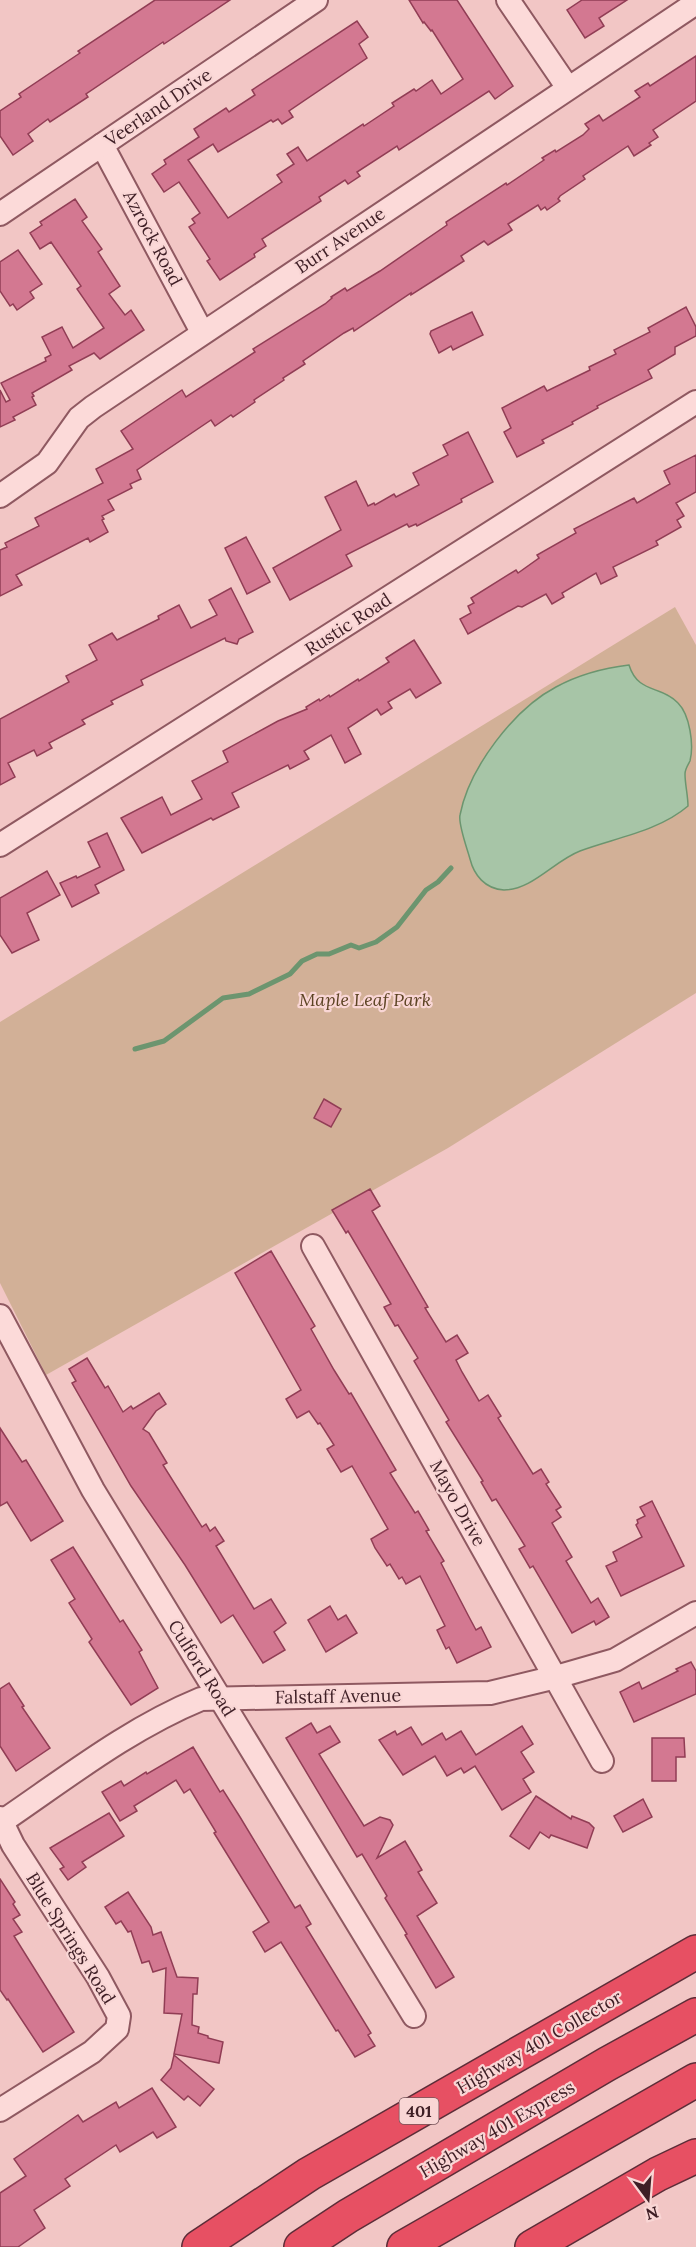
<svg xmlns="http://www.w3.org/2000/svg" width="696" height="2247" viewBox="0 0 696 2247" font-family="Lora,serif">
<rect width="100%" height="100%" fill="#f2c6c5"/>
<!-- green -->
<polygon fill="#d2b097" points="675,607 696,645 696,993 448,1148 46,1375 0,1283 0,1022"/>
<!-- water -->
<path fill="#a7c5a7" stroke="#6c956f" stroke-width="1.5" d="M629 665C638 694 661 685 678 703 690 715 694 745 690 761 688 765 685 769 685 774 685 784 688 796 688 806 659 831 615 838 580 851 554 861 532 890 504 890 485 889 474 875 470 859 467 848 458 824 460 815 469 768 514 709 556 687 578 675 604 668 629 665Z"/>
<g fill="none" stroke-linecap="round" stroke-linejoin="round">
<!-- stream -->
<polyline stroke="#6c956f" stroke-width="5" points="135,1049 164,1041 223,998 249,994 290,974 302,961 317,954 329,954 351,945 359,948 376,942 397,927 426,890 438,882 451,868"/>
</g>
<!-- building -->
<g fill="#d37891" stroke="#913d55" stroke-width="1.5">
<polygon points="155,0 230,0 164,44 163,42 86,94 88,97 50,122 48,119 28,134 33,141 13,155 0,136 0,111 21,97 19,94 80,53 78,51"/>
<polygon points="409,0 457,0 513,86 495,99 489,91 399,150 397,146 357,172 360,176 348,184 345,180 319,197 321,201 262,239 266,246 254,254 255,257 220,280 207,261 210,259 189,227 195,223 192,219 200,213 179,182 164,192 152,174 166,164 164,160 199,137 194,129 226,108 229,112 255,95 252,90 357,21 368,37 359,44 367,58 289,111 293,117 282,124 278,119 273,122 271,120 218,152 213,144 188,160 228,218 282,182 277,175 294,164 287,154 298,147 307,161 363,124 364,126 394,106 392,103 414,89 416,91 432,80 441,94 463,79 432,30 431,31 424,22 423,23"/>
<polygon points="582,0 627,0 599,18 604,26 585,38 567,10"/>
<polygon points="696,56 696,101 653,130 658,137 649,143 651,145 634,156 628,146 583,176 585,179 560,196 558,199 560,201 547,210 545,207 541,210 538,205 508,224 512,230 488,245 484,241 461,256 464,261 439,277 411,295 411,293 354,331 353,328 344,333 303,361 305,364 283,378 284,380 254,400 255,402 233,417 231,415 215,426 211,420 137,470 141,479 130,484 132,488 108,500 114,510 102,516 104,519 102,520 108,532 90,542 88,538 16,575 22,585 0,596 0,550 7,547 5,543 39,526 35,518 103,483 96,469 133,449 121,431 182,390 186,397 255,352 253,349 325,304 332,298 331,297 345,288 347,291 380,271 447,225 446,222 506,183 507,185 544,160 542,158 555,150 556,152 583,135 589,129 585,124 599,115 603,121 640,97 635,91 648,83 650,86"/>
<polygon points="75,199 87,217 82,221 102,249 98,252 120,286 109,294 125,315 131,310 144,330 100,359 94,353 69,366 72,370 32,393 34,396 32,397 36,405 13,417 15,420 0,427 0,390 6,402 10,400 1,383 46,361 45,358 51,355 42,337 62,327 73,348 104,328 77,289 81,286 51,242 40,249 30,233 42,225 40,222"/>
<polygon points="18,250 42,284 30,292 34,298 17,310 13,304 10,306 0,291 0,262"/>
<polygon points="686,307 696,327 696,336 675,347 675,354 648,370 652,378 597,406 598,408 572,422 573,424 542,440 544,443 517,457 504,432 511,428 502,408 544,386 547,391 590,370 589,367 616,354 614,350 650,332 648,328"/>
<polygon points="472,312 483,335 453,350 451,346 439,353 430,334 431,331"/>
<polygon points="468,432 493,482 461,499 462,502 417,526 416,524 409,527 407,524 346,555 352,566 290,600 273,568 341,530 325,497 356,481 368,506 374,503 375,505 394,494 396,497 419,485 413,473 448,455 443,445"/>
<polygon points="696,455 696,492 676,503 684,516 677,520 681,527 656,541 658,545 613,567 617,576 601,584 596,573 562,593 564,597 552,604 546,594 522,607 518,606 468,634 460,619 471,613 468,606 474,603 471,598 516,570 518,573 539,558 537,555 576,533 574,529 634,498 637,503 670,484 664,471"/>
<polygon points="246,537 270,582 247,594 225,548"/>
<polygon points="231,588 253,632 239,639 237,644 226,641 225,638 141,680 143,685 111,701 113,704 82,720 85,724 49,743 52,748 37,756 34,750 8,763 15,777 0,785 0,719 69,682 66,676 97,660 89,645 112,633 117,640 159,619 158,616 179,605 191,628 217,615 209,600"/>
<polygon points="414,640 441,683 416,698 410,689 388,702 392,708 381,715 377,709 348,728 361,754 345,763 331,735 304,751 309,759 290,769 288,765 232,793 239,807 213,820 211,818 142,853 121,818 162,797 171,815 202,799 192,781 228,762 223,751 278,721 307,709 306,707 319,699 320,701 329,695 330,697 358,679 359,681 389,662 386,658"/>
<polygon points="107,833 124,870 95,885 99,893 72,907 60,883 76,876 77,878 100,867 88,842"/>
<polygon points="47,871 60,895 27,913 39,940 12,953 0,935 0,898"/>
<polygon points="324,1099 341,1109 331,1127 314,1118"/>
<polygon points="370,1189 380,1206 372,1211 428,1307 425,1308 446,1342 457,1335 468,1353 456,1360 462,1372 479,1401 488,1395 501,1416 498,1418 533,1474 541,1469 549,1482 546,1484 561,1507 556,1510 561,1517 552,1523 572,1557 566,1561 591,1603 598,1598 609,1617 596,1625 594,1621 572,1633 533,1566 530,1568 519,1549 525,1546 496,1499 492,1501 481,1482 483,1481 446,1422 449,1420 414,1361 418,1358 398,1325 395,1326 384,1307 391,1304 348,1231 346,1233 332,1210"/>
<polygon points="271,1251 315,1326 311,1329 334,1370 349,1394 351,1393 396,1470 390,1473 415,1513 418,1511 429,1530 426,1531 444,1561 441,1563 468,1615 476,1630 481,1627 491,1647 457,1663 449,1647 446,1649 437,1630 445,1626 420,1576 406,1584 402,1577 399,1579 390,1564 387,1566 375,1548 371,1539 388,1529 352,1466 341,1472 327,1449 334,1445 320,1423 318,1424 309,1411 297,1418 286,1399 301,1390 235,1273"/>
<polygon points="87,1358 105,1388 108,1386 123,1412 131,1406 133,1409 159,1393 166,1404 156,1411 143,1429 149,1433 167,1463 163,1465 202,1527 206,1524 210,1531 215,1527 224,1541 216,1546 254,1609 271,1599 286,1623 274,1632 285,1650 263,1663 233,1615 221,1623 185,1565 131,1486 72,1383 76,1381 69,1369"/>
<polygon points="0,1428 22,1462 26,1460 63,1521 31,1541 7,1502 0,1506"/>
<polygon points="652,1501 684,1566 621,1596 606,1566 617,1561 613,1552 642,1537 636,1525 638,1523 637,1520 645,1516 640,1507"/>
<polygon points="73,1547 120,1622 123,1620 142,1650 139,1652 158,1688 131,1705 89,1642 92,1639 69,1603 75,1599 51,1560"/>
<polygon points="330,1606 338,1620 346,1615 357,1633 326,1652 308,1620"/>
<polygon points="691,1662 696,1671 696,1694 634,1722 620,1692 639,1682 642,1689 678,1671 676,1669"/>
<polygon points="9,1683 24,1706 22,1707 50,1748 16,1771 0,1746 0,1689"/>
<polygon points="311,1723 317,1733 330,1726 340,1742 319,1754 364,1826 380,1817 390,1820 393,1825 377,1858 405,1841 422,1870 418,1872 437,1903 417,1916 454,1977 436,1988 405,1935 407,1934 385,1898 387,1896 362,1854 357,1857 286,1738"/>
<polygon points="522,1726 533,1744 521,1752 534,1772 523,1779 531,1792 502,1810 475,1766 464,1773 461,1768 447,1776 435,1756 403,1775 379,1740 395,1731 397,1735 411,1727 422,1745 442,1733 446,1740 461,1731 476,1755"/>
<polygon points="652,1738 684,1738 685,1757 676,1757 676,1781 652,1781"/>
<polygon points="193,1747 220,1792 223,1790 240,1817 295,1908 300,1905 311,1924 306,1927 371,2033 368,2035 375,2046 355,2057 338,2030 336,2031 281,1942 265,1952 253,1932 269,1922 214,1833 216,1832 190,1789 184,1793 176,1780 134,1806 137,1811 120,1821 102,1792 121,1781 124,1786 146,1772 147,1774"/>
<polygon points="536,1796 571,1819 572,1816 589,1823 594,1828 587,1848 551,1835 549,1838 540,1832 529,1849 510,1836"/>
<polygon points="643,1799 652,1817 623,1832 614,1816"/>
<polygon points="109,1813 124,1836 82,1862 86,1867 68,1880 60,1869 64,1867 50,1848"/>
<polygon points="0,1879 15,1902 13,1904 20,1915 13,1919 22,1932 14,1936 74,2032 43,2052 8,1999 7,2000 0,1990"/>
<polygon points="128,1892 151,1927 153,1935 161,1932 177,1977 198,1978 197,1994 193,1994 192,2025 199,2027 198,2033 208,2036 208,2038 223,2042 219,2063 174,2054 182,2014 164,2013 166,1968 153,1972 149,1961 142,1963 131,1931 128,1932 121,1921 116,1924 105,1907"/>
<polygon points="174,2055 214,2089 200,2106 188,2096 184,2100 161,2080 171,2068"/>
<polygon points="152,2088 176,2127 157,2138 153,2132 120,2152 116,2145 65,2179 70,2186 34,2210 45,2228 18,2247 0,2247 0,2193 26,2176 14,2159 78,2115 83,2122 116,2102 119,2108"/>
</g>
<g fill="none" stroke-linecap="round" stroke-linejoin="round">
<!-- minor casing -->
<g stroke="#8f5961" stroke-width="26">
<g id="minor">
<polyline points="508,0 568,88"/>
<polyline points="102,145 202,332"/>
<polyline points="0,214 316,0"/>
<polyline points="0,496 47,463 79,418 93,407 696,3"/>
<polyline points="0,845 696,402"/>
<polyline points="313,1246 602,1761"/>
<polyline points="0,1316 93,1490 414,2016"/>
<polyline points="0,1818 13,1845 98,1977 119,2016 117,2029 92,2052 0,2110"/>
<path d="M0 1823C65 1779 128 1729 201 1699L490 1693 556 1677 615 1660 696 1613"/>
</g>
</g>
<!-- highway casing -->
<g stroke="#5d2d38" stroke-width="36">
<g id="highway">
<polyline points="199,2247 309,2174 696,1952"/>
<polyline points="301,2247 348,2216 607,2064 696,2015"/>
<polyline points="404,2247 696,2080"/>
<polyline points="532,2247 658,2174 696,2156"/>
</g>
</g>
<!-- minor -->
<use href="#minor" stroke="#fcdad9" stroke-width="22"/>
<!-- highway -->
<use href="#highway" stroke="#e75063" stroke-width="33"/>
</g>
<g text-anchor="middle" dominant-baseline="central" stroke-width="4.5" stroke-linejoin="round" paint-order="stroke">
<!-- shield labels -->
<rect fill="#f9d6d5" stroke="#76555a" stroke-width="1.5" x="399.5" y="2098" width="39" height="26" rx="4.5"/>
<g font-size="16" font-weight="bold" fill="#3e1e25">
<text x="419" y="2111">401</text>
</g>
<!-- street labels -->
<g font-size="18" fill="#3e1e25" stroke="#f9d6d5">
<text transform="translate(158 107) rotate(-34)">Veerland Drive</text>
<text transform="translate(153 238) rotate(62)">Azrock Road</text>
<text transform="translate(340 240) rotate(-34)">Burr Avenue</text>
<text transform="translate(348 624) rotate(-33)">Rustic Road</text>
<text transform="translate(458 1503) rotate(61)">Mayo Drive</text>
<text transform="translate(202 1668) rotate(58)">Culford Road</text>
<text transform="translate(338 1696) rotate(-1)">Falstaff Avenue</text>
<text transform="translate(71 1938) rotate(58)">Blue Springs Road</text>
<text transform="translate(539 2042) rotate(-30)">Highway 401 Collector</text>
<text transform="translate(497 2129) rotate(-30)">Highway 401 Express</text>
</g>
<!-- park labels -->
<g font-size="18" font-style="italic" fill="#5c4323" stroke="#f9d6d5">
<text x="365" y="999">Maple Leaf Park</text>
</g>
</g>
<!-- north arrow -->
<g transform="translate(648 2199) rotate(164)" stroke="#f9d6d5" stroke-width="4.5" paint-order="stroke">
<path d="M0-4.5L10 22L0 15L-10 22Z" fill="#3e1e25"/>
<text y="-9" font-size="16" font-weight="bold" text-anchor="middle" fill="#3e1e25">N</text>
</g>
</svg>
